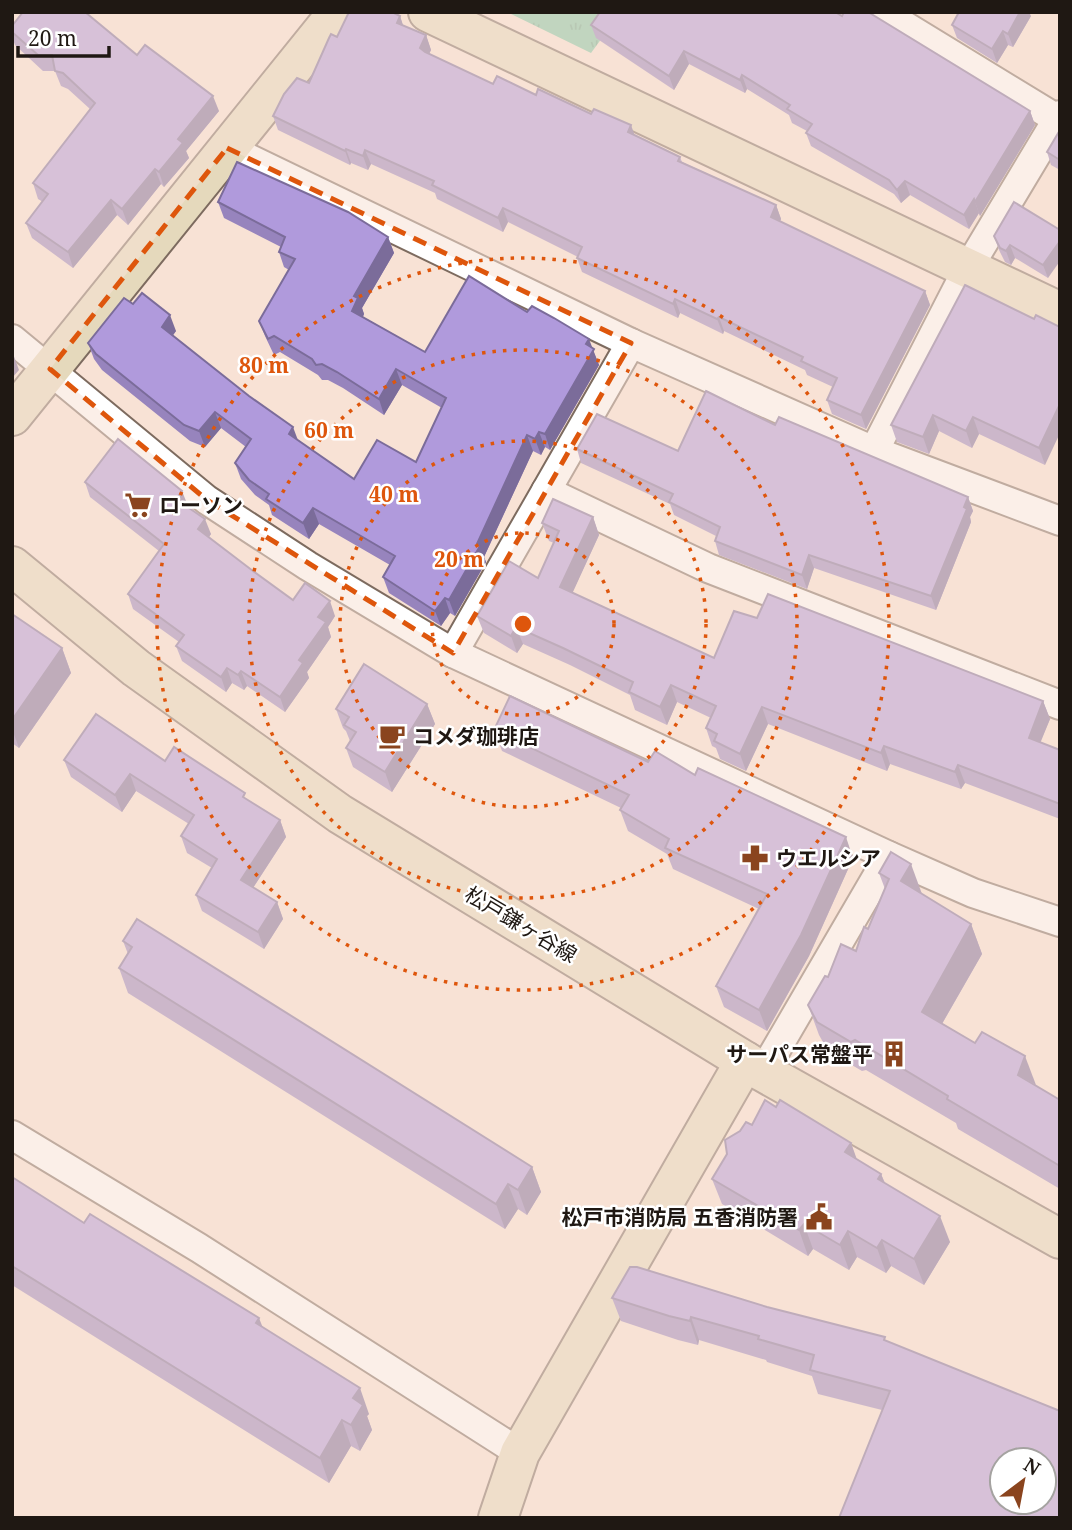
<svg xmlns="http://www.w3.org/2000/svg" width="1072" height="1530" viewBox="0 0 1072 1530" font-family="'Noto Serif','Noto Sans JP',serif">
<defs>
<pattern id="park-tufts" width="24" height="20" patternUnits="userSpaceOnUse" patternTransform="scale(1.75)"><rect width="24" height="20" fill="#7ec6a4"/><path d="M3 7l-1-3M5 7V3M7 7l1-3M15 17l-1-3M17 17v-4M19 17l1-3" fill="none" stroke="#6ca98c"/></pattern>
</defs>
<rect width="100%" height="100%" fill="#f8e2d5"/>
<!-- park -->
<polygon fill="url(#park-tufts)" points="507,12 621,12 591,53"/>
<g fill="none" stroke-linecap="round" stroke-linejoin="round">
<!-- street casing -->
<g stroke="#7d6b5f" stroke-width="32">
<g id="street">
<polyline points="882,12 1057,119"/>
<polyline points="227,148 631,343 874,451 1060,521"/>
<polyline points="12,339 207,500 308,566 453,653 889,856 973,893 1060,922"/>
<polyline points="874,451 967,270 1060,115"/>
<polyline points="546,491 708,568 1060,705"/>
<polyline points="453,653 631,343"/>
<polyline points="763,1072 889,856"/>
<polyline points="12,1135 199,1248 520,1453"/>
</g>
</g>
<!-- secondary casing -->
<g stroke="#7d6b5f" stroke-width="42">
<g id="secondary">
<polyline points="428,12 1060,312"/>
<polyline points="12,416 338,12"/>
<polyline points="12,566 136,668 340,814 763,1072 1060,1239"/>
<polyline points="498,1518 520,1453 745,1061"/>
</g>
</g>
<!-- street -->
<use href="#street" stroke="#fff" stroke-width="28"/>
<!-- secondary -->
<use href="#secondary" stroke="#e5d9bc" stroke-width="38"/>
</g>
<!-- wall -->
<g fill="#9784bd">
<polygon points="400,16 403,26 426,35 431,50 429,54 493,84 536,95 635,135 680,157 682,162 776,205 781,219 780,221 925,291 930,305 866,429 832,414 827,400 833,387 807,375 805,370 724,331 723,334 680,313 678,318 582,272 577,258 578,257 508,222 503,232 437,199 435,193 371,164 368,170 351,163 350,165 278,130 273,116 309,83 337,37"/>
<polygon points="842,16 1030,111 1035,125 980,216 979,213 969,229 910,195 901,203 894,194 811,146 806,133 807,131 792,123 789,115 747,89 745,93 689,64 674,90 596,38 591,25"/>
<polygon points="1031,16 1013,47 1008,45 997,63 957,38 952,25"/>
<polygon points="12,26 137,55 219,111 186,151 189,158 164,187 161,184 128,225 117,215 73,268 32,238 26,223 43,202 38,199 33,183 90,109 68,89 61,86 55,71 43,71 15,45 12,37"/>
<polygon points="1060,130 1060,170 1051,165 1047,152"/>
<polygon points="218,202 388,237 394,253 362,308 364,314 363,317 425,352 527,312 592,348 599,365 550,450 545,447 541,455 533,451 484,557 486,562 455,616 450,613 441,626 389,593 383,577 390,565 319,524 309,539 272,515 269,505 255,495 241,479 235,463 246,447 221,428 205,447 190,441 102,370 94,359 88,343 133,304 176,331 173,335 298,440 354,479 416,462 442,408 402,385 384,415 343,388 328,380 322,380 318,375 280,352 274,355 265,336 259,321 289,270 284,267 279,252 281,247 224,218"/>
<polygon points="1060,230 1048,278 1015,258 1011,265 1005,262 999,250 994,236"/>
<polygon points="1034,319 1045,465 979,434 972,448 939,431 929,454 897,442 891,425"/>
<polygon points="775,425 968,497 973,511 970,517 971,522 936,610 814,568 807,589 719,555 715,541 716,536 674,515 670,504 581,463 577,449 678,451"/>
<polygon points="85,482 188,506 187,507 211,534 209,537 253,571 293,600 335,616 328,627 331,637 307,672 309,678 285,712 247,686 244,690 232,683 226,692 182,661 176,646 179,642 133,609 128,594 159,551 90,497"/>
<polygon points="593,517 599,535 572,593 714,658 1043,701 1050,719 1040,742 1060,750 1060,819 965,783 961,789 890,764 887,771 768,724 746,771 720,759 716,748 712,746 706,728 711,718 677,702 667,725 635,710 630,695 570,665 523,644 517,653 484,633 477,616 538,578 554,543 549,541 542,523"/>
<polygon points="12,614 62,648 71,673 19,748 12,743"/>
<polygon points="427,704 435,724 392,792 353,767 346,748 350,741 346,731 343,728 336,709"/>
<polygon points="494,730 648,762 695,775 853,858 809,956 767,1031 724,1007 716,986 759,909 673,869 667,854 628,831 620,810 621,808 502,751"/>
<polygon points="64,760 165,761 248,800 280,820 286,837 253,888 277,902 283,919 264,949 202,911 196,895 212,868 187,853 181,836 189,824 136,791 122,812 71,777"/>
<polygon points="879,873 922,894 971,924 982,954 942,1024 1036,1086 1060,1100 1060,1189 958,1129 956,1123 866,1070 862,1071 828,1051 819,1035 808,1005 828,977 856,951 868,929 885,889"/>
<polygon points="123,941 532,1167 541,1192 527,1215 518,1209 505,1229 128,993 119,968 128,954"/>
<polygon points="776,1107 851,1143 856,1159 881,1174 885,1183 950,1242 924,1285 891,1266 886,1273 857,1257 849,1270 813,1249 808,1256 722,1204 712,1179 752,1125"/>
<polygon points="12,1177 84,1223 263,1327 369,1414 367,1416 372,1430 360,1451 351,1446 329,1483 12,1285"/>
<polygon points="612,1298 767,1307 887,1342 1060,1411 882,1410 818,1394 812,1376 767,1362 766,1360 699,1340 698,1345 678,1340 621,1321"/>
</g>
<!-- shaded-wall -->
<g fill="#7b6c9a">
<polygon points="1020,12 1029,12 1031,16 1013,47 1008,34"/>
<polygon points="400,16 405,31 397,23"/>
<polygon points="1003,31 1008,45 997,63 992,49"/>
<polygon points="426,35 431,50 425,62 420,48"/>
<polygon points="684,51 689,64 674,90 669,76"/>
<polygon points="742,75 747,89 745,93 740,80"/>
<polygon points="213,96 219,111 186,151 189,158 164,187 159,172 178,139"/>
<polygon points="1030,111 1035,125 980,216 975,202"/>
<polygon points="631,125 636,139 628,132"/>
<polygon points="346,149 351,163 350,165 345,151"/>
<polygon points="365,150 371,164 368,170 363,156"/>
<polygon points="155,169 161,184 128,225 122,209"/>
<polygon points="905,181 910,195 901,203 897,190"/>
<polygon points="974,199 979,213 969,229 964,215"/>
<polygon points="111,200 117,215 73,268 68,252"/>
<polygon points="776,205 781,219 776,231 771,217"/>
<polygon points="503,208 508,222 503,232 498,218"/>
<polygon points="388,237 394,253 362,308 364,314 358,326 352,311 354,296"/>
<polygon points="1060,241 1060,261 1048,278 1043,265"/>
<polygon points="1010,245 1015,258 1011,265 1006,251"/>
<polygon points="925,291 930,305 866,429 861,415"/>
<polygon points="675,299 680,313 678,318 673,304"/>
<polygon points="170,315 176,331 168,342 162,327"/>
<polygon points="719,317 724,331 723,334 717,319"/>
<polygon points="589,339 599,365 550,450 545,434"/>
<polygon points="12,351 19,370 12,378"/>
<polygon points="396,369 402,385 384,415 379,399"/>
<polygon points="1060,404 1060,433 1045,465 1039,448"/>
<polygon points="215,412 221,428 205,447 199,431"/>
<polygon points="933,415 939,431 929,454 923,437"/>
<polygon points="973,417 979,434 972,448 966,431"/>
<polygon points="293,427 299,443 289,434"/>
<polygon points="539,432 545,447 541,455 535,439"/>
<polygon points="527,435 533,451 484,557 486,562 455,616 449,600 477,544"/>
<polygon points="182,491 188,506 181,514 176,499"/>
<polygon points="968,497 973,511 970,517 971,522 936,610 931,596"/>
<polygon points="313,508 319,524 309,539 303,523"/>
<polygon points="593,517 599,535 567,605 560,587"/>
<polygon points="205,519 211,534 204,544 198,529"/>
<polygon points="809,555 814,568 807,589 802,575"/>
<polygon points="445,598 450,613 441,626 435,611"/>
<polygon points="330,601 335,616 328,627 331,637 307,672 309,678 285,712 280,697 318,617"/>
<polygon points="516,627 523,644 517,653 511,636"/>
<polygon points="62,648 71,673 19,748 12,729 12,720"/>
<polygon points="227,668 232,683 226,692 221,677"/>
<polygon points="241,671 247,686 244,690 238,675"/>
<polygon points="671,685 677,702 667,725 660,707"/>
<polygon points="1043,701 1050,719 1035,756 1029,738"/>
<polygon points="427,704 435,724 392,792 385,772"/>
<polygon points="762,707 768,724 746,771 740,754"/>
<polygon points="884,746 890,764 887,771 881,753"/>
<polygon points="958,765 965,783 961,789 955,772"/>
<polygon points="130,774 136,791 122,812 115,795"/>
<polygon points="280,820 286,837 247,897 241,880"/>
<polygon points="846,837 853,858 809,956 767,1031 759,1010"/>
<polygon points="911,864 922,894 901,881"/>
<polygon points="277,902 283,919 264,949 258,932"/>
<polygon points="971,924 982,954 932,1041 922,1012"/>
<polygon points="1025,1056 1036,1085 1018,1075"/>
<polygon points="851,1143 860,1168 845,1152"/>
<polygon points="532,1167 541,1192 527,1215 518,1190"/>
<polygon points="881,1174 891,1199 878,1179"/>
<polygon points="508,1184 518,1209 505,1229 496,1204"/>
<polygon points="940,1216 950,1242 924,1285 914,1259"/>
<polygon points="804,1224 813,1249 808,1256 799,1230"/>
<polygon points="848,1231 857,1257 849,1270 840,1245"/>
<polygon points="882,1240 891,1266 886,1273 877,1248"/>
<polygon points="691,1317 699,1340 698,1345 690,1321"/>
<polygon points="259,1318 269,1343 256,1323"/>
<polygon points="360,1388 369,1414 367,1416 372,1430 360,1451 351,1425 353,1398"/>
<polygon points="342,1420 351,1446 329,1483 320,1458"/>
</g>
<!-- building -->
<g fill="#b09adc" stroke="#7b6c9a" stroke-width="2" fill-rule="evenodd">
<polygon points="23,12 85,12 137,55 145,45 213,96 178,139 183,143 159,172 155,169 122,209 111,200 68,252 26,223 48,194 33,183 95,103 63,73 55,71 52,55 38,55 12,32 12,26"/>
<polygon points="349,12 392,12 400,16 397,23 426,35 420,48 425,52 493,84 497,76 536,95 538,89 591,114 594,109 631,125 628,132 680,157 678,161 776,205 771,217 925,291 861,415 827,400 837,378 801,361 803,357 719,317 717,319 675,299 673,304 577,258 582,247 503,208 498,218 432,185 434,181 365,150 363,156 346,149 345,151 273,116 284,94 297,78 309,83 329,38 331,34 337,37"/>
<polygon points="600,12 835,12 842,16 844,12 868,12 1030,111 975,202 974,199 964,215 905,181 897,190 889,180 806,133 812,124 787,109 790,105 742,75 740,80 684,51 669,76 591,25"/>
<polygon points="959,12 1020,12 1008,34 1003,31 992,49 952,25"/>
<polygon points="1060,130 1060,160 1047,152"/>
<polygon points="237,162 348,212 388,237 354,296 358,298 352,311 425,352 469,276 527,312 532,306 554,318 589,339 586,344 594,349 545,434 539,432 535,439 527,435 477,544 480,546 449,600 445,598 435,611 383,577 395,556 313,508 303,523 266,499 269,494 249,480 235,463 251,439 215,412 199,431 184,425 96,354 88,343 124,298 133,304 142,293 170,315 162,327 249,396 293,427 289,434 354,479 377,440 416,462 446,398 396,369 379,399 337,372 322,364 316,365 312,359 274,336 268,339 259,321 295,259 279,252 285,237 218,202"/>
<polygon points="1014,202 1060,230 1060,241 1043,265 1010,245 1006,251 1000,248 994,236"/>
<polygon points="965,285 1034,319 1036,315 1060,327 1060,404 1039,448 973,417 966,431 933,415 923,437 891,425"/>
<polygon points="706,391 775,425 779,417 968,497 964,507 967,509 931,596 809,555 802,575 715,541 720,527 669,502 673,494 577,449 597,414 678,451"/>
<polygon points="118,439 182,491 176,499 205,519 198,529 253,571 293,600 305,583 330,601 318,617 326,622 299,660 303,663 280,697 241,671 238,675 227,668 221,677 176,646 184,635 128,594 164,544 85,482"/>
<polygon points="553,499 593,517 560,587 714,658 734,611 757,618 768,594 1043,701 1029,738 1060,750 1060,804 958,765 955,772 884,746 881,753 762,707 740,754 714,741 717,734 706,728 716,706 671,685 660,707 629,692 633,682 563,648 516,627 511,636 477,616 509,561 538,578 559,531 542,523"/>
<polygon points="12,614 62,648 12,720"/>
<polygon points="364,664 427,704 385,772 346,748 356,732 344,725 349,717 336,709"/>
<polygon points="510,696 648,762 655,751 695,775 698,768 846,837 801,935 759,1010 716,986 767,894 665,848 669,839 620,810 629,795 494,730"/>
<polygon points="96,714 165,761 174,747 245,793 243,797 280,820 241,880 277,902 258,932 196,895 217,859 181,836 194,815 130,774 115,795 64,760"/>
<polygon points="891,852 911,864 901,881 971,924 922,1012 975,1043 982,1032 1025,1056 1018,1075 1060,1100 1060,1166 947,1099 948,1096 855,1040 851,1042 817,1022 808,1005 825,976 828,977 841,944 856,951 864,927 868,929 889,879 879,873"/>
<polygon points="137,919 532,1167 518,1190 508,1184 496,1204 119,968 132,947 123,941"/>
<polygon points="765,1100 776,1107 780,1100 851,1143 845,1152 881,1174 878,1179 940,1216 914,1259 882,1240 877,1248 848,1231 840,1245 804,1224 799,1230 712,1179 727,1154 725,1140 740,1131 746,1122 752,1125"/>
<polygon points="12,1177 84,1223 90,1214 259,1318 256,1323 360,1388 353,1398 363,1405 351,1425 342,1420 320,1458 12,1266"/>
<path d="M630 1267H637L767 1307 885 1337 884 1340 1060 1411V1518H839L890 1391 810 1370 814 1355 758 1339 759 1336 691 1317 690 1321 669 1316 612 1298ZM1002 1460H1044V1502H1002Z"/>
</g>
<!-- marked area -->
<path d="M0 0H1072V1530H0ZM227 148 631 343 453 653 207 500 50 369Z" fill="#f8e2d5" fill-opacity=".55" fill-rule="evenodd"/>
<path fill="none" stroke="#de560c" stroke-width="5" stroke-dasharray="14 9" stroke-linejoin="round" d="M227 148 631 343 453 653 207 500 50 369Z"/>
<!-- distance rings -->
<g fill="none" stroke="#de560c" stroke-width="3.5" stroke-dasharray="3.5 7">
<circle cx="523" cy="624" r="91"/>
<circle cx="523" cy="624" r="183"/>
<circle cx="523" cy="624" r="274"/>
<circle cx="523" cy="624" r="366"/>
</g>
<!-- icons -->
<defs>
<g id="supermarket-bare" transform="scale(2.1)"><path d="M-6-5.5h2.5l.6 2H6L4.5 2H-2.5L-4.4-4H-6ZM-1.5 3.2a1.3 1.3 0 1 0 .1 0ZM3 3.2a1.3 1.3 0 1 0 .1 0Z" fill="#8a441e" stroke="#fff" stroke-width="2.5" paint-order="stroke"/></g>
<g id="cafe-bare" transform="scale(2.1)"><path d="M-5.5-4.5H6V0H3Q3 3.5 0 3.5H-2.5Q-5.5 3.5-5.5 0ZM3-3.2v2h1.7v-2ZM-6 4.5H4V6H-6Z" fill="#8a441e" stroke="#fff" stroke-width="2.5" paint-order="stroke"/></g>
<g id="pharmacy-bare" transform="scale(2.1)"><path d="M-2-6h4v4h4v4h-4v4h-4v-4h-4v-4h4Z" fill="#8a441e" stroke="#fff" stroke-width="2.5" paint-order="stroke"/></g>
<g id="building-bare" transform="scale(2.1)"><path d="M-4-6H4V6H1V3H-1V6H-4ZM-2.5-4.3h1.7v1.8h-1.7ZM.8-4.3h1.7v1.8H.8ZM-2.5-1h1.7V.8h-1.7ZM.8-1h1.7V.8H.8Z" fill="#8a441e" stroke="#fff" stroke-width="2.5" paint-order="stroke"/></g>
<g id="civic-bare" transform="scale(2.1)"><path d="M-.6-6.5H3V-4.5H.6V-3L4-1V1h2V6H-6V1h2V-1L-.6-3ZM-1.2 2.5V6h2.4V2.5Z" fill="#8a441e" stroke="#fff" stroke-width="2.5" paint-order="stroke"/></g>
</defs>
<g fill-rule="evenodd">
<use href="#supermarket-bare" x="138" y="505"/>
<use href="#cafe-bare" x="392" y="736"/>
<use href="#pharmacy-bare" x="755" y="858"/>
<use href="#building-bare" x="894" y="1054"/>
<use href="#civic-bare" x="819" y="1217"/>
</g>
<g text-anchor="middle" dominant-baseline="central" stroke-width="5" stroke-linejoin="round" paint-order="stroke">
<!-- poi labels -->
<g font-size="21" font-weight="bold" fill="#1f1813" stroke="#fff" text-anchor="start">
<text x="159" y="505">ローソン</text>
<text x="413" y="736">コメダ珈琲店</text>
<text x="776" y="858">ウエルシア</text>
<text x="873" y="1054" text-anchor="end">サーパス常盤平</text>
<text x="798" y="1217" text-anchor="end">松戸市消防局 五香消防署</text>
</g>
<!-- street labels -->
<g font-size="21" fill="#1f1813" stroke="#fff">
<text transform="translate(521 924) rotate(31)">松戸鎌ヶ谷線</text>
</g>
</g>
<circle cx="523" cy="624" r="10" fill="#de560c" stroke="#fff" stroke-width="3.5"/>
<g font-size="21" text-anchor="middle" font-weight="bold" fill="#de560c" stroke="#fff" stroke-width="5" stroke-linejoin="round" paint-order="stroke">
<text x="264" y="373">80 m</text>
<text x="329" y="438">60 m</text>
<text x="394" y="502">40 m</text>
<text x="459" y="567">20 m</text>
</g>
<!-- border -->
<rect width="1072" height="1530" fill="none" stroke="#1f1813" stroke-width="28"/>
<!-- north arrow -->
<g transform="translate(1023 1481) rotate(32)"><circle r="33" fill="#ffffff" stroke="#a5a3a1" stroke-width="2"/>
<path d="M0-5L12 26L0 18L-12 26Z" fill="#8a441e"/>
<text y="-10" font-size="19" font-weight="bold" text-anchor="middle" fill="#1f1813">N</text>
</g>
<!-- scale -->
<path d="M18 46v10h91v-10" fill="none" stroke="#1f1813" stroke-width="3.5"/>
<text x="28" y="46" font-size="21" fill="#1f1813" stroke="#ffffff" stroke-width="5" paint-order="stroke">20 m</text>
</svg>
